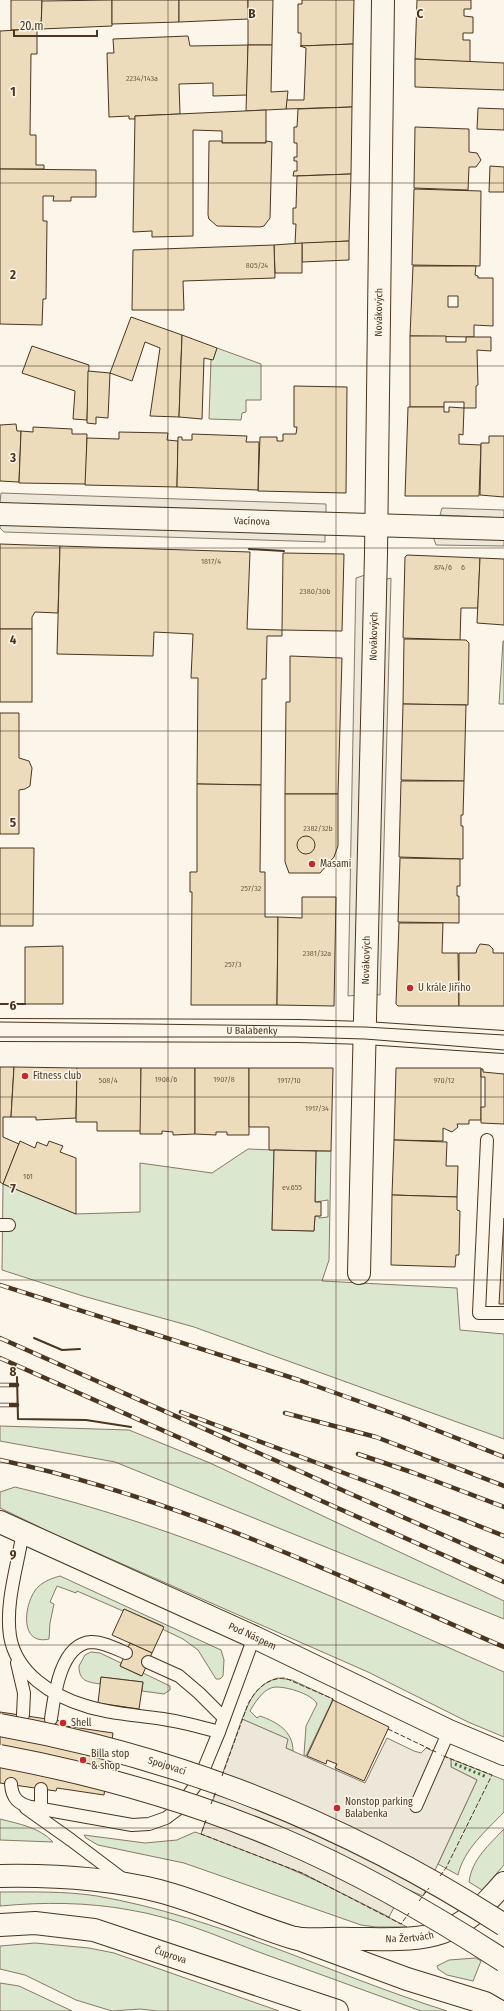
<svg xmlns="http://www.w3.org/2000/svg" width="504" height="2011" viewBox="0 0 504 2011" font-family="'Fira Sans Condensed',sans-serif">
<rect width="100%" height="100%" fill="#fbf6e9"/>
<!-- green -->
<g fill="#dce7d0" stroke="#887966">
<polygon points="217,348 261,364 261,400 246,400 246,412 242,413 241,420 209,419 211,359 213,359"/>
<polygon points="503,641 504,641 504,704 499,704"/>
<polygon points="248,1149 274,1150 272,1230 275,1230 314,1231 315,1216 319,1216 319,1218 328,1217 328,1200 315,1202 316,1151 331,1151 329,1260 322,1281 457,1288 460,1330 504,1334 504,1439 194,1327 83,1296 2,1270 3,1184 76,1214 140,1212 140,1163 212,1173"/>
<polygon points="0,1426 129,1430 210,1463 504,1601 504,1619 115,1462 0,1441"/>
<path d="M15 1487C185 1527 344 1602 504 1672V1737L468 1722 368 1672 52 1533 0 1508V1492Z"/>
<path d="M60 1576 221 1650 224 1660 223 1676 220 1679H216L198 1650 183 1639 162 1629 163 1626 124 1609 123 1611 77 1591 76 1593 57 1586 50 1602 54 1604 50 1623 49 1639C18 1646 24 1601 38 1587 44 1581 53 1578 60 1576Z"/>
<path d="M91 1652 100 1653 121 1663 120 1666 141 1676 143 1673 170 1686V1690L164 1694 142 1691 143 1682 101 1677 100 1684C87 1682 79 1681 79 1666L85 1655Z"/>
<path d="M278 1678 292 1680 333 1699 306 1756 304 1755 306 1726 317 1704C313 1694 281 1684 271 1688 262 1691 254 1704 250 1711L257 1718 260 1716C277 1722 293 1731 293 1751L286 1748 287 1739 242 1719C250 1700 256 1684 278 1678Z"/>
<path d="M451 1759 504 1780V1812C486 1831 464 1849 458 1875L438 1864 477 1780 451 1767Z"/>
<path d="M0 1819C19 1824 39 1827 53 1842L0 1840Z"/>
<path d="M504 1829V1865L482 1890 469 1882C472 1859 489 1845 504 1829Z"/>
<path d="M195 1832C269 1856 339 1890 407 1927H376L361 1925 184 1863 98 1845 86 1838 84 1835 145 1843 177 1840Z"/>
<path d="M0 1892C32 1892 65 1891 97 1896 218 1917 330 1974 447 2011H421C366 1991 311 1971 256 1951 215 1935 173 1917 130 1910 87 1902 43 1902 0 1906Z"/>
<polygon points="35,1943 89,1948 114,1953 279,2011 157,2011 140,2009 112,2011 76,2000 25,1975 0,1969 0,1946"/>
<polygon points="476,1958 481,1961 473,1981 447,1975 438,1969 437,1966 449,1960"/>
<polygon points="0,1983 19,1986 72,2011 0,2011"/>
</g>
<!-- parking -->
<g fill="#ede7d9" stroke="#887966">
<polygon points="1,493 326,504 326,514 0,503"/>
<polygon points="442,508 504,510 504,518 440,515"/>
<polygon points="0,522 325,531 325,542 4,532 0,528"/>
<polygon points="432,534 504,537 504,546 436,545"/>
<polygon points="368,574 359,995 348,996 356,578"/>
<polygon points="391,578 380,995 372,994 383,580"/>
<polygon points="242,1719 288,1739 286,1748 365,1783 387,1738 414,1751 421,1753 426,1748 451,1759 451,1767 477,1780 423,1896 404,1888 389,1917 302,1873 201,1834"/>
</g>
<!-- building -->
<g fill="#ecdcbc" stroke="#4a3520" fill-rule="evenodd">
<polygon points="11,0 42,0 41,29 11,30"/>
<polygon points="112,0 112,26 41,29 42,1"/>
<polygon points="112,0 179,0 179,22 112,24"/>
<polygon points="179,0 248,0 248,19 179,22"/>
<polygon points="248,0 273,0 272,45 248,45"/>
<polygon points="302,0 354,0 353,44 301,46 301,33 298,33 298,4 302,4"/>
<polygon points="417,0 471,0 471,9 464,9 464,16 473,17 473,33 463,33 463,40 470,40 470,62 415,59"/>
<polygon points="37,29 37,54 31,54 30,135 36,135 36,165 44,165 44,169 0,169 0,31"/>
<polygon points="188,36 190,46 248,45 247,95 213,96 213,83 179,84 180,114 135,116 135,119 129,119 129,116 109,117 107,53 114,53 113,39"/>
<polygon points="353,44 352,107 286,109 286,94 287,100 304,100 306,48 300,46"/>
<polygon points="248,45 272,45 271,92 288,91 286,109 246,111"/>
<polygon points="415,59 504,63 504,90 415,87"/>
<polygon points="352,107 351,174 293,176 294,171 297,171 297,161 294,161 294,157 297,157 297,143 294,143 294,127 297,127 298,109"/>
<polygon points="478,108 504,109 504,130 477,129"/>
<polygon points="266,110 266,143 222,143 222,131 193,130 193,236 152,237 152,231 133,232 135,116"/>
<polygon points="415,127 469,129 469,152 477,153 481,160 476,167 469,167 468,190 414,188"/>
<polygon points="209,141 222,141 222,143 266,143 266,141 272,142 270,218 264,226 260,227 217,226 209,219 208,215"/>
<polygon points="490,166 504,167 504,192 489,192"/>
<polygon points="0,169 96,170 96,197 71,197 71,201 53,201 54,196 43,196 43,221 47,221 46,299 43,299 42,325 0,324"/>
<polygon points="351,174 349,241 295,244 296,224 293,224 293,208 296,208 297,176"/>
<polygon points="414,189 481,191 480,266 412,265"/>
<polygon points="349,241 349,260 302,262 302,243"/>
<polygon points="302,243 302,273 275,273 274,245"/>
<polygon points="274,245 275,278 183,281 184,310 132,310 133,250"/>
<path d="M413 266H476L475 275 478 276V278H493V326L474 325V337L410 336ZM448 296H458V307H448Z"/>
<polygon points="131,317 182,335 179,417 150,416 160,348 145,342 132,381 110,373"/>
<polygon points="182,335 217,348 213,360 204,358 202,419 179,417"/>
<polygon points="410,336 446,336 446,342 466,342 466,337 491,337 491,351 477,350 478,385 476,386 476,408 464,408 464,402 444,402 444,407 410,407"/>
<polygon points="32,346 89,365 87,420 73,419 75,391 22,373"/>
<polygon points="88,371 110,373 108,418 96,417 96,424 87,423"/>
<polygon points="294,386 347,387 346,493 258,491 260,437 277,437 277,441 283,441 283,434 296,434 297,427 294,427"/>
<polygon points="408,407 444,407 444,412 449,412 449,407 464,408 463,435 459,434 459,444 481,445 479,496 405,496"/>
<polygon points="16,424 17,431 21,431 19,482 0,481 0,425"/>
<polygon points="33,427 72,429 72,434 87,434 86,484 19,483 21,431 33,432"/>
<polygon points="119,432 168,433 167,440 178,441 177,487 85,485 87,438 119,439"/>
<polygon points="192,434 247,436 246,442 259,442 258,490 177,487 178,437 182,437 182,440 192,440"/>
<polygon points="489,436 504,436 504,497 480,495 481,443 489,443"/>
<polygon points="0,544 60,546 58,613 35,612 32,617 32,629 0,629"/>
<polygon points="60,546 250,552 247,629 282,630 282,636 267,636 266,679 262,679 261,785 197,784 198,678 191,678 193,634 154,632 153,656 57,654"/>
<polygon points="283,553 344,554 342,631 282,630"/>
<polygon points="407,555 480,558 478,608 461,608 460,640 403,638 405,557"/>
<polygon points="480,558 504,559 504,625 477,623"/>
<rect x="0" y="629" width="32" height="73"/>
<polygon points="404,639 466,640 469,643 468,705 403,704"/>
<polygon points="290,656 342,658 338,794 285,794 286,702 290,702"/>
<polygon points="403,704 466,705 464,781 401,780"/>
<polygon points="0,713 19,713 19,758 29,761 32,768 30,786 25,789 19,790 19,834 0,834"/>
<polygon points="401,781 464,781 463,815 461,815 461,826 463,826 463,859 399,857"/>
<polygon points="197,784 261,785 260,872 265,872 265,917 278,917 277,1005 191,1005 192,892 190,892 190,872 197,872"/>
<polygon points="285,794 338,794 338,846 334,857 320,873 289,873 285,862"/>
<circle cx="306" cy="845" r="9"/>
<polygon points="0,848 34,848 33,926 0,926"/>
<polygon points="400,858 460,859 460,886 457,886 457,896 459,896 459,923 398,922"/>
<polygon points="302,897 336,897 334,1006 277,1005 278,917 302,918"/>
<polygon points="399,923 443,923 442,953 458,953 459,1006 398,1006 396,1004"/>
<polygon points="480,944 489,945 493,949 493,953 504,953 504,1006 459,1006 459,953 476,953 477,949"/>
<polygon points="63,946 63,1004 25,1004 25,947"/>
<polygon points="0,1067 14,1067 11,1117 3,1117 3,1137 19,1144 3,1184 0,1182"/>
<polygon points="14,1067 77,1068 76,1118 36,1120 36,1117 11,1117"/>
<polygon points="77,1068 141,1068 141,1131 97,1131 97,1122 76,1122"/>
<polygon points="141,1068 195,1068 195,1134 173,1135 173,1132 162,1131 162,1134 140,1134"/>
<polygon points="195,1068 249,1068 249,1135 227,1135 227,1132 216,1132 216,1135 195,1134"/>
<polygon points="249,1068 333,1068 331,1151 269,1150 269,1127 249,1127"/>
<polygon points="396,1068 481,1068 481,1120 469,1120 469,1124 457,1124 458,1127 452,1132 443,1128 443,1141 394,1140"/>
<polygon points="481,1069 483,1069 483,1072 504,1074 504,1124 481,1123 481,1107 485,1107 485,1077 481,1077"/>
<polygon points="394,1140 447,1142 446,1166 458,1166 457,1197 392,1195"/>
<polygon points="20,1141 35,1148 37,1142 47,1146 49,1141 63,1146 60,1152 76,1158 76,1214 3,1184"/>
<polygon points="274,1150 316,1151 315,1202 321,1202 321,1216 315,1216 314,1231 272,1230"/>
<polygon points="392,1195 457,1197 457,1210 460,1211 459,1255 456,1255 455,1267 391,1265"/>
<polygon points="504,1218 504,1304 499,1304"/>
<polygon points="124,1609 164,1627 152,1653 112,1635"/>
<polygon points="130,1643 152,1653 142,1676 120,1666"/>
<polygon points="101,1677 143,1682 139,1709 98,1703"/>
<polygon points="333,1700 389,1727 364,1781 335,1768 337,1764 327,1760 326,1764 307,1756"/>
<polygon points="0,1712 67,1722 66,1726 113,1733 104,1795 57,1788 56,1791 0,1783"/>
</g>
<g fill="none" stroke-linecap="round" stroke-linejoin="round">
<!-- lane casing -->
<g stroke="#4a3520" stroke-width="14">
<g id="lane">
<polyline points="487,1140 479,1313 504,1313"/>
<polyline points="0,1225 9,1225"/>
<path d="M23 1531C18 1565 5 1602 10 1636 16 1673 52 1696 86 1706 110 1714 138 1715 163 1719 182 1722 201 1727 219 1732"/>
<polyline points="148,1662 179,1676 199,1693 224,1718"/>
<polyline points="17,1663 24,1693 23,1715"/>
<path d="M51 1719C54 1697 60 1644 91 1642 103 1642 115 1648 126 1653"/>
<path d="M11 1784C12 1798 18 1804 31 1807L132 1825 149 1824 166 1818 178 1809 198 1782 205 1766 219 1732 254 1637"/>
<polyline points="41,1789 41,1809 43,1816"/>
<polyline points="416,1806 449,1731"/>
<polyline points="26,1808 71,1840 124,1880"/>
</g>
</g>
<!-- street casing -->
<g stroke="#4a3520" stroke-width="24">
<g id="street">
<path id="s1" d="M0 514 504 529"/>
<path id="s2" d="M0 1030 299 1031 365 1033 504 1042"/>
<path id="s3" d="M359 1273 376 553 383 0"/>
<path id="s4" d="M0 1522 254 1637 449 1731 504 1754"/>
<path id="s5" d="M0 1876C54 1875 107 1878 159 1891 205 1903 248 1924 294 1938 307 1941 336 1938 351 1939 427 1939 451 1945 504 1883"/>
<path id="s6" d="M0 1925 35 1923 94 1930 337 2011"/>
</g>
</g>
<!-- primary casing -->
<g stroke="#4a3520" stroke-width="24">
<polyline id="primary" points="296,1938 407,1979 485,2003 499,2011"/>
</g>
<!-- lane -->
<use href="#lane" stroke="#fbf6e9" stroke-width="12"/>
<!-- street -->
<use href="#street" stroke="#fbf6e9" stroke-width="22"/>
<!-- primary -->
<use href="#primary" stroke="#fbf6e9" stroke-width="22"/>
<!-- tram -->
<g stroke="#4a3520" stroke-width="1">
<polyline points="0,1022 365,1027 504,1035"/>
<polyline points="0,1037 294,1037 365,1039 504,1050"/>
</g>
<!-- rail casing -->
<g stroke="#4a3520" stroke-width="4.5">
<g id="rail">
<polyline points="0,1285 299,1380 403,1417 504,1457"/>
<polyline points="0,1338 504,1562"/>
<polyline points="0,1358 504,1582"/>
<polyline points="0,1385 17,1385"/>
<polyline points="0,1405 17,1405"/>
<polyline points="181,1412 376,1485 504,1536"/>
<polyline points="285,1413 376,1437 504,1486"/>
<polyline points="358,1454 414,1473 504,1507"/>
<path d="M0 1460C176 1497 340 1576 504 1647"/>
</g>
</g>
<!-- rail -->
<use href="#rail" stroke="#fbf6e9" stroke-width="3" stroke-dasharray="9" stroke-linecap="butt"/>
<!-- primary-bridge casing -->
<g stroke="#4a3520" stroke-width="24" stroke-linecap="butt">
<g id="primary-bridge">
<path id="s7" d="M0 1725C181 1757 350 1826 504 1925"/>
<path d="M0 1756C96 1774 191 1801 281 1839 359 1872 433 1915 504 1961"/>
</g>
</g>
<!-- primary-bridge -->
<use href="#primary-bridge" stroke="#fbf6e9" stroke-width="22"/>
<!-- hedge -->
<polyline stroke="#436837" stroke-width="3" stroke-dasharray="2 3" stroke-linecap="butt" points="455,1764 487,1777"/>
<!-- fence -->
<g stroke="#4a3520" stroke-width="1" stroke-dasharray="5 2" stroke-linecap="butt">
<polyline points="388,1729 436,1752"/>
<path d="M222 1776 248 1704C256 1689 267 1678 285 1678L333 1699 332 1701"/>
<polyline points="211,1804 216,1791"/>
<polyline points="206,1820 201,1834 302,1873 401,1924 409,1913"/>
<polyline points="440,1876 446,1868 492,1775 441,1755"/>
<polyline points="419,1901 429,1888"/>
</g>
<!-- wall -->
<g stroke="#4a3520" stroke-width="2">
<polyline points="249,549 284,551"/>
<polyline points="0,1004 25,1004"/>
<polyline points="34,1338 62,1350 80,1349"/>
<polyline points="17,1377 18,1419 86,1420 131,1427"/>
</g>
</g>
<!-- grid -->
<path fill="none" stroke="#4a3520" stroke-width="1" stroke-opacity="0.55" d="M168 0V2011M336 0V2011M0 183H504M0 366H504M0 548H504M0 731H504M0 914H504M0 1097H504M0 1280H504M0 1463H504M0 1645H504M0 1828H504"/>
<!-- markers -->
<g fill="#c62828" stroke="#fbf6e9" stroke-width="1.5">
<circle cx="312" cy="864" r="4"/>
<circle cx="410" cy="988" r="4"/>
<circle cx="25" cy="1076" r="4"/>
<circle cx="63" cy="1723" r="4"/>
<circle cx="83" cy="1760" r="4"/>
<circle cx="337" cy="1808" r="4"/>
</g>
<g text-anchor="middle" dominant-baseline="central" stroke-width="3" stroke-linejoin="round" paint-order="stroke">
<!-- number labels -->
<g font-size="8" fill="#725f47">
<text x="142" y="78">2234/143a</text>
<text x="257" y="265">805/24</text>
<text x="211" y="561">1817/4</text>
<text x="443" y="567">874/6</text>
<text x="463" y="567">6</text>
<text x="315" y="591">2380/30b</text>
<text x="318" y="828">2382/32b</text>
<text x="251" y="888">257/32</text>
<text x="317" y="953">2381/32a</text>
<text x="233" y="964">257/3</text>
<text x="166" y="1079">1908/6</text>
<text x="224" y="1079">1907/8</text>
<text x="108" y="1080">508/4</text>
<text x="289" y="1080">1917/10</text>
<text x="444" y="1080">970/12</text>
<text x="317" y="1108">1917/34</text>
<text x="28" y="1176">161</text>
<text x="292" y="1187">ev.655</text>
</g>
<!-- street labels -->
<g font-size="10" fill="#4a3520" stroke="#fbf6e9">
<text stroke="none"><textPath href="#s3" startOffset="961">Novákových</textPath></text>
<text stroke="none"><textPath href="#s1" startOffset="252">Vacínova</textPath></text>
<text stroke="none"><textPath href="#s3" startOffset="637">Novákových</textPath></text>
<text stroke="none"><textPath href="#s3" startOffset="313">Novákových</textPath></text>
<text stroke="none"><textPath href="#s2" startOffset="252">U Balabenky</textPath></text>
<text stroke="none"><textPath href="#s4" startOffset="277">Pod Náspem</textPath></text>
<text stroke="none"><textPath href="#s7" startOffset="172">Spojovací</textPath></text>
<text stroke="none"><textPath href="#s5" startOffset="419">Na Žertvách</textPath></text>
<text stroke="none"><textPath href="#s6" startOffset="175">Čuprova</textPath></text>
</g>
<!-- poi labels -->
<g font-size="10" fill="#4a3520" stroke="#fbf6e9" text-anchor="start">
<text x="320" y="864">Masami</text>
<text x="418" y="988">U krále Jiřího</text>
<text x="33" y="1076">Fitness club</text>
<text x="71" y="1723">Shell</text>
<text x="91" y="1754">Billa stop<tspan x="91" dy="12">&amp; shop</tspan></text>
<text x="345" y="1802">Nonstop parking<tspan x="345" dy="12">Balabenka</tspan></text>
</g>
</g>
<g font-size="13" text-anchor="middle" font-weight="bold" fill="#4a3520" stroke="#fbf6e9" stroke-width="3" stroke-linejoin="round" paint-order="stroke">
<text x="252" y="18">B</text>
<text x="420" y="18">C</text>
<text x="13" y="96">1</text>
<text x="13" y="279">2</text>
<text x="13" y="462">3</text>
<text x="13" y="644">4</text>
<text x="13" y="827">5</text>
<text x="13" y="1010">6</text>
<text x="13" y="1193">7</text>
<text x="13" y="1376">8</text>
<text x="13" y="1559">9</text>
</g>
<!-- scale -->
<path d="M14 30v6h83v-6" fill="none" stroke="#4a3520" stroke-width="2"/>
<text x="20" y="30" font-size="12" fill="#4a3520" stroke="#fbf6e9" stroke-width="3" paint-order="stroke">20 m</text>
</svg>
